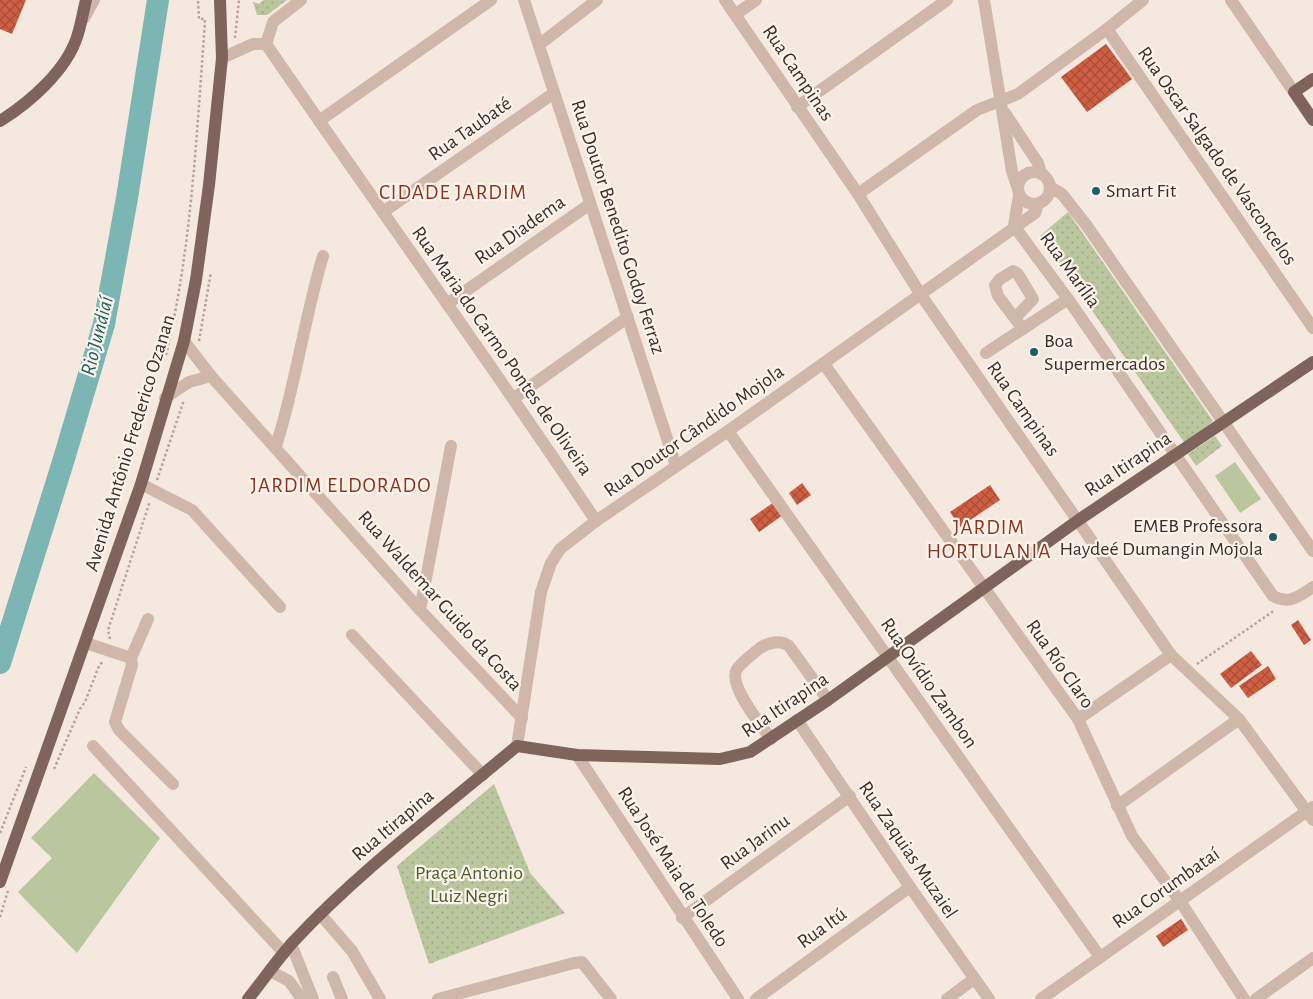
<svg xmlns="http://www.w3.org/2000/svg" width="1313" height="999" viewBox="0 0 1313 999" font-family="'Alegreya Sans',sans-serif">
<defs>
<pattern id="grass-dots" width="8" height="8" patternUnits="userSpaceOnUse" patternTransform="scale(1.25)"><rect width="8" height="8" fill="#bac69d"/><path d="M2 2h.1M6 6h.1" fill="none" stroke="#a1aa87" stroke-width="1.8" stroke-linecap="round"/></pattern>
<pattern id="building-cross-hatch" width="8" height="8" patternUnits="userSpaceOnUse" patternTransform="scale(1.25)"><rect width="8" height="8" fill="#cf5e43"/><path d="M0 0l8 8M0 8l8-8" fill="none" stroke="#a94e38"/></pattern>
</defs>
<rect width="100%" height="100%" fill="#f5e9df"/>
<!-- grass -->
<g fill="url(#grass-dots)">
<polygon points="264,0 287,0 267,15 257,15 253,2 259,4"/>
<polygon points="1068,212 1213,421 1186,445 1040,236"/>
<polygon points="1215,436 1222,446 1196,466 1188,454"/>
<polygon points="494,784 530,873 565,913 429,964 397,866"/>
</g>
<!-- pitch -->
<g fill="#bac69d">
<polygon points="1235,462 1261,499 1240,513 1215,476"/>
<polygon points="94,773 160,838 77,953 18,892 52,858 31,838"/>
</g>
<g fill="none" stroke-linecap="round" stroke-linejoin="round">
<!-- river -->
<polyline stroke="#7bb5b4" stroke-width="22" points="0,663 63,462 104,324 127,198 158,0"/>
</g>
<!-- building -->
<g fill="url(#building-cross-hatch)">
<polygon points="0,0 26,0 12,34 0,29"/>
<polygon points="1106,44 1132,79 1087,112 1061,77"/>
<polygon points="802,483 811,495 797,505 789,493"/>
<polygon points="990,485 1000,500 960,527 950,512"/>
<polygon points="774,502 783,515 759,532 750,519"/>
<polygon points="1298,620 1311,640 1304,645 1291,625"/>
<polygon points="1251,651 1262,665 1231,688 1220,674"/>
<polygon points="1268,666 1276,679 1248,698 1239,686"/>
<polygon points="1181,919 1188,930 1163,947 1156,936"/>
</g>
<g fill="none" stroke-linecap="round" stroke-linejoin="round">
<!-- path -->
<g stroke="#bba293" stroke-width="2.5" stroke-dasharray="2.5 2.5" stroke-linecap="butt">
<polyline points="235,38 239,0"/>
<polyline points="199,341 211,272"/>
<path d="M166 355C191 250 196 143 204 36L205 19H199L198 0"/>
<polyline points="157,480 184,400"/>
<polyline points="110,639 108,630 150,501"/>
<polyline points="1197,664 1275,610"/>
<polyline points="54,769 80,709 85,702 99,666 103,661"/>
<polyline points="0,833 26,767"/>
<polyline points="0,917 8,891"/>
</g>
<!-- minor -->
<g stroke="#cfb8a9" stroke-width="12">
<polyline points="524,0 676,466"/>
<polyline points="725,0 858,194 921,295 1171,655 1239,719 1313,820"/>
<polyline points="984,0 1012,171 1017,186"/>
<polyline points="1231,0 1294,92"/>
<polyline points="736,14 756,0"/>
<polyline points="84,18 94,0"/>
<polyline points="1107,29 1313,328"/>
<path d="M266 44C375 203 489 360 596 521"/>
<polyline points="266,44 273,22 301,0"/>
<polyline points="540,44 597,0"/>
<polyline points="222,58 253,44 266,44"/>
<polyline points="797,107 947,0"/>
<polyline points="1005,113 1038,163 1041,173"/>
<polyline points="319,121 491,0"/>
<circle cx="1034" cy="188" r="16"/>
<polyline points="1050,187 1062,194 1087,226 1313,551"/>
<polyline points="858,194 977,110 1018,94 1107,29 1143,0"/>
<polyline points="383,212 554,93"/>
<path d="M1014 226 1068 299 1273 596C1290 605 1299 596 1313 587"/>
<polyline points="1014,226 1019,195"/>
<polyline points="447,304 590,204"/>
<polyline points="1015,318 1033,299 1018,274 1013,271 1000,279 995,285 998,296 1023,329"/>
<polyline points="184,341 211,376 420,610 522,718"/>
<polyline points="986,353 1068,299"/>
<polyline points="824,364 1078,719 1132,836 1180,901 1244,999"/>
<polyline points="165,398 189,382 211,376"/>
<polyline points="514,398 628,317"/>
<polyline points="728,431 1100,957"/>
<path d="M276 446C296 384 304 319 323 256"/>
<polyline points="141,484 192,510 280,607"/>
<polyline points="420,610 451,446"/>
<polyline points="352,635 483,775"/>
<polyline points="86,643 131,658 132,665 115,722 119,730 173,784"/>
<polyline points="131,658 148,619"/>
<polyline points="1078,719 1171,655"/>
<polyline points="797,720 910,887 989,999"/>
<path d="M771 739C762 726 727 685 737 669 742 662 754 653 760 648 769 642 781 640 789 646L828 700"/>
<polyline points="93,746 284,953"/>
<polyline points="517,746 541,592 551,563 560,549 596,521 728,431 1035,213 1038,204"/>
<polyline points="577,755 738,999"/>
<polyline points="1117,806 1239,719"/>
<polyline points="320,914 352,951 380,999"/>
<polyline points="682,918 850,796"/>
<polyline points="291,944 313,999"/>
<polyline points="270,971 289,981 302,999"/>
<polyline points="333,977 342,999"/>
<polyline points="438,999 574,963 582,962 611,999"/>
<polyline points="756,999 910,887"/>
<polyline points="947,999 974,979"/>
<polyline points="1041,999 1313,807"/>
<polyline points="1256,999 1313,958"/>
</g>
<!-- major -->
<g stroke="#7e645a" stroke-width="12">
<polyline points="1313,79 1294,92 1313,120"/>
<path d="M0 121C29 103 66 71 77 37 81 25 83 12 86 0"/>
<polyline points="0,882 141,484 184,341 196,280 209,185 222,58 220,0"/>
<path d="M248 999C263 980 277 960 293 942 361 869 441 810 517 746L577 755 720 759 750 752 828 700 1077 521 1313 362"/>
</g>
</g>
<!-- markers -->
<g fill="#1b6061" stroke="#fcf4ec" stroke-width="2">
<circle cx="1096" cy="191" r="5"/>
<circle cx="1034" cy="352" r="5"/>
<circle cx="1273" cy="537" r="5"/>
</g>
<g text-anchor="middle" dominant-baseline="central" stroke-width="4.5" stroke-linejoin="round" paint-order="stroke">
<!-- street labels -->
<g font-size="20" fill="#3b2e2a" stroke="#fcf4ec">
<text transform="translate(798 73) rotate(56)">Rua Campinas</text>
<text transform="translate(470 129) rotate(-35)">Rua Taubaté</text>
<text transform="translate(1217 156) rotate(55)">Rua Oscar Salgado de Vasconcelos</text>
<text transform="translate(618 227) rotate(72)">Rua Doutor Benedito Godoy Ferraz</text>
<text transform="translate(520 230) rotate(-35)">Rua Diadema</text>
<text transform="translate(1070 270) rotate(54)">Rua Marília</text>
<text transform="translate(502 351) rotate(55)">Rua Maria do Carmo Pontes de Oliveira</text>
<text transform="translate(1023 409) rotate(55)">Rua Campinas</text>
<text transform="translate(694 431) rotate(-35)">Rua Doutor Cândido Mojola</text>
<text transform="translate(130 443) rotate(-73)">Avenida Antônio Frederico Ozanan</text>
<text transform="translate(1128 464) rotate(-34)">Rua Itirapina</text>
<text transform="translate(440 601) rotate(48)">Rua Waldemar Guido da Costa</text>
<text transform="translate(1060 664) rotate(55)">Rua Río Claro</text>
<text transform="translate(929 683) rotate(55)">Rua Ovídio Zambon</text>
<text transform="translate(785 705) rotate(-34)">Rua Itirapina</text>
<text transform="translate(393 825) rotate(-40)">Rua Itirapina</text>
<text transform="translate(755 842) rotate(-36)">Rua Jarinu</text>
<text transform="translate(908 850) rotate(56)">Rua Zaquias Muzaiel</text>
<text transform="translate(673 867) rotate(57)">Rua José Maia de Toledo</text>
<text transform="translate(1166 888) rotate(-35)">Rua Corumbataí</text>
<text transform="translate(822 928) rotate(-36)">Rua Itú</text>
</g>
<!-- poi labels -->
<g font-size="20" fill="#3b2e2a" stroke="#fcf4ec" text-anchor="start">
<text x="1106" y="191">Smart Fit</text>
<text x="1044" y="341">Boa<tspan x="1044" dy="23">Supermercados</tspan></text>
<text x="1263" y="526" text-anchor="end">EMEB Professora<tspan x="1263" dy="23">Haydeé Dumangin Mojola</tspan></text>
</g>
<!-- park labels -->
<g font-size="20" fill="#4c5c2b" stroke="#fcf4ec">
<text x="469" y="873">Praça Antonio<tspan x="469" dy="23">Luiz Negri</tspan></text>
</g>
<!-- neighbourhood labels -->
<g font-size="21" letter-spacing="1" fill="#91321c" stroke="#fcf4ec">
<text x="453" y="192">CIDADE JARDIM</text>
<text x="341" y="485">JARDIM ELDORADO</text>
<text x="989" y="527">JARDIM<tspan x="989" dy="24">HORTULANIA</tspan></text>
</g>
<!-- water labels -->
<g font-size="21" font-style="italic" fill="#1b6061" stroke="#fcf4ec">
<text transform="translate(97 336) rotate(-76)">Rio Jundiaí</text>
</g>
</g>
</svg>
